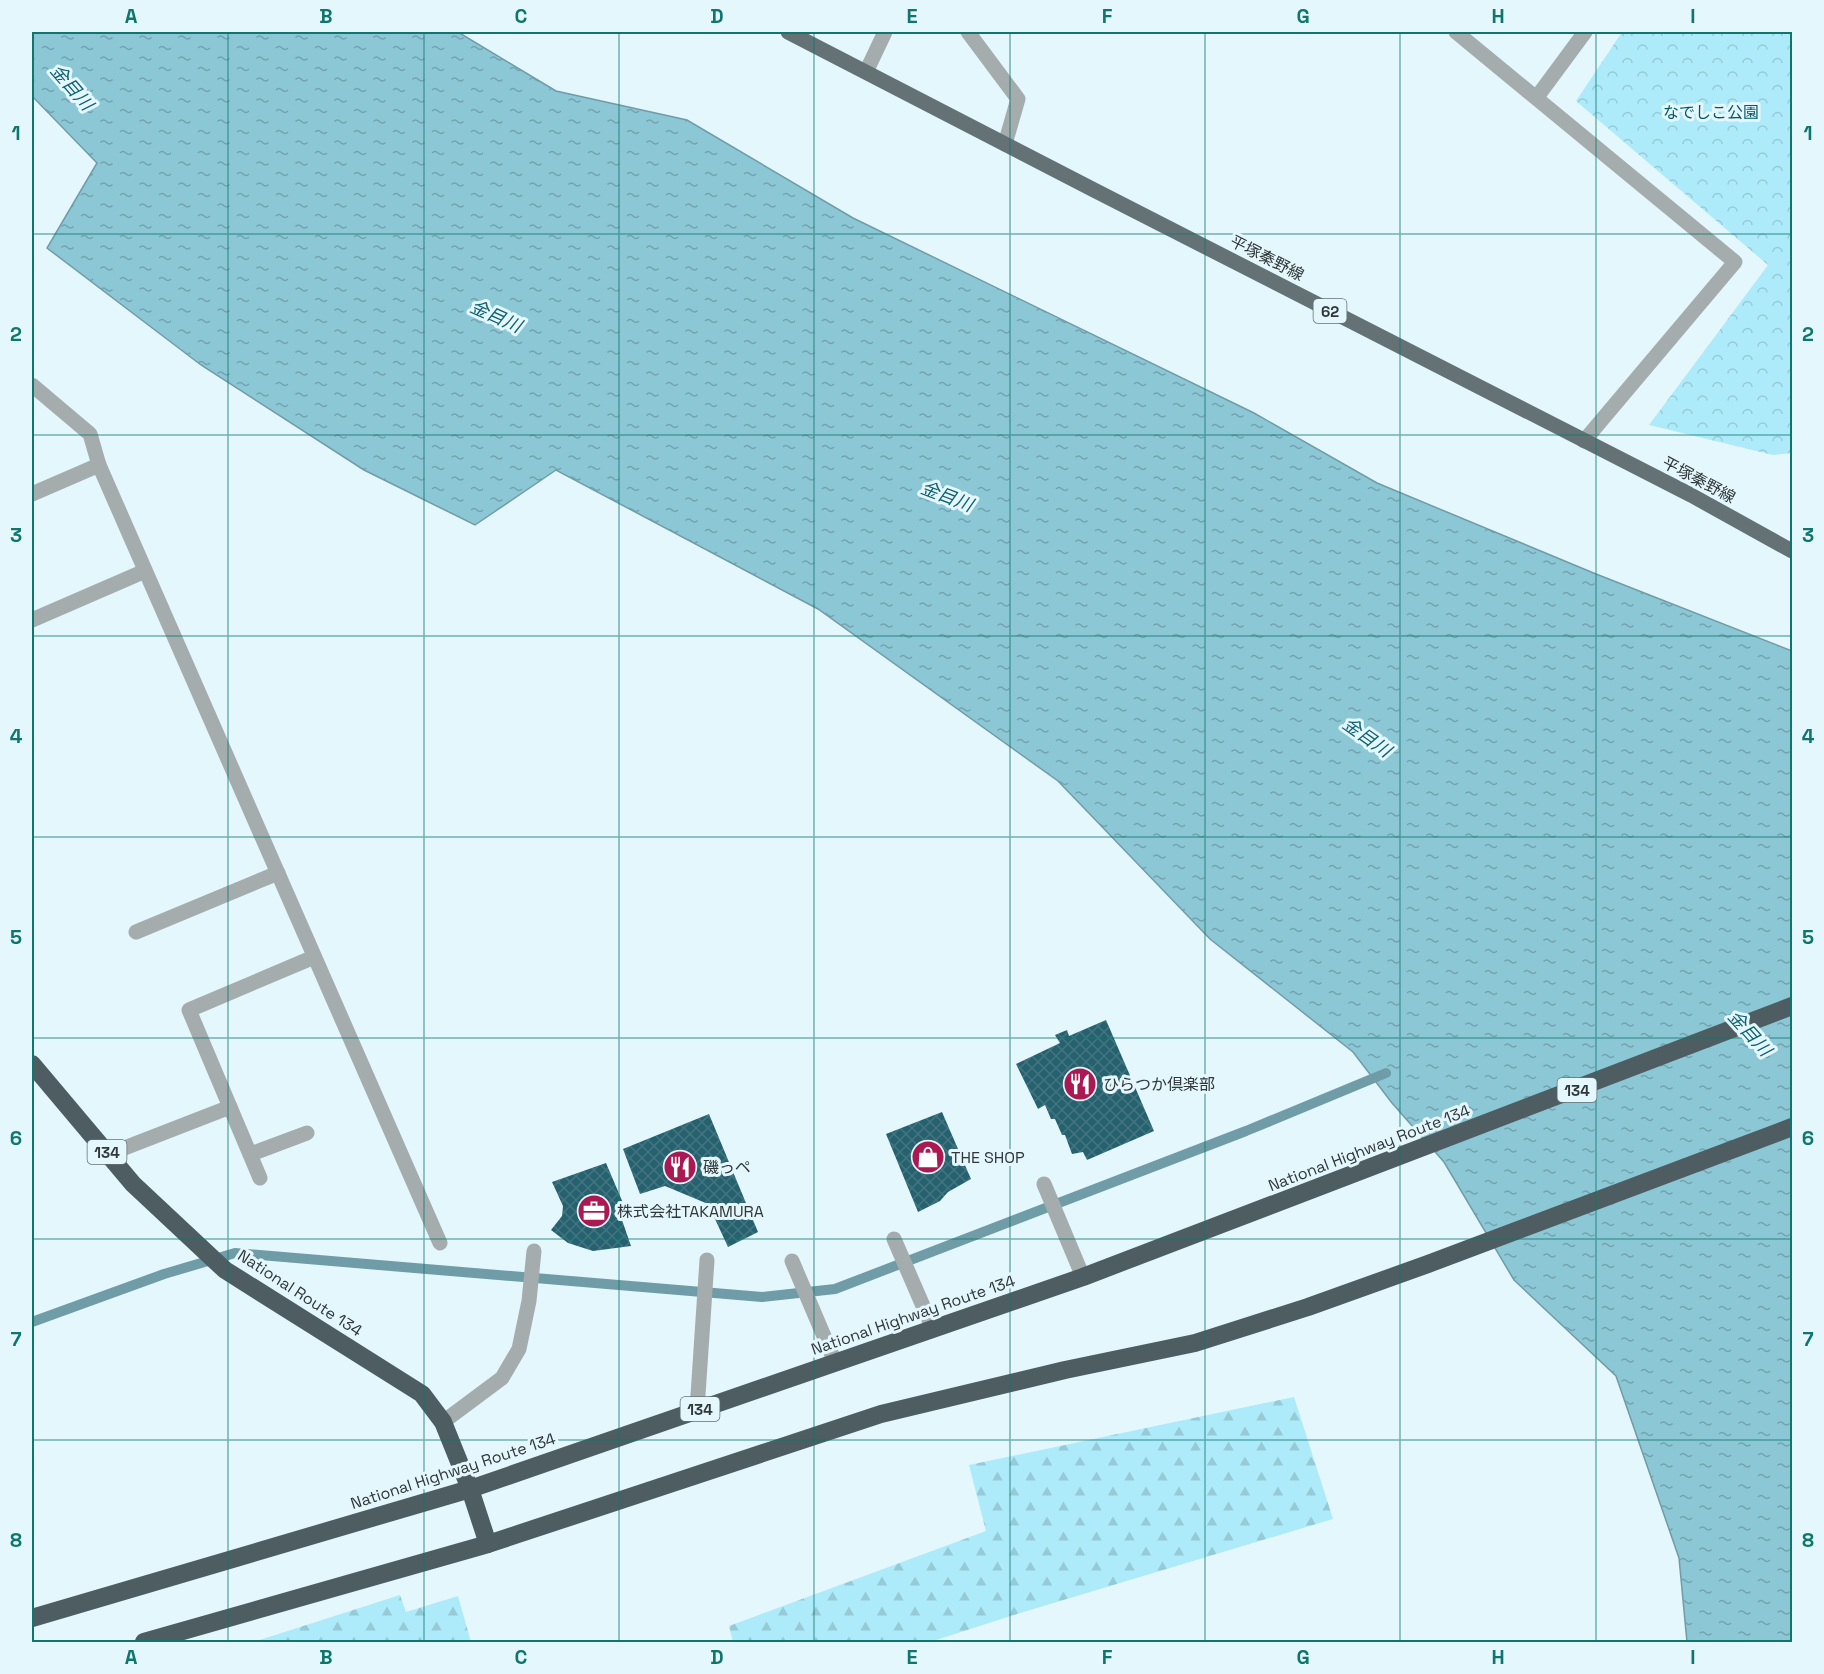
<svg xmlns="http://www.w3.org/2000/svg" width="1824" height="1674" viewBox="0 0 1824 1674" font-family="'Space Grotesk','Noto Sans JP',sans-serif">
<defs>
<pattern id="forest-firs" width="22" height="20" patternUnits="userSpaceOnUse" patternTransform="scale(1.5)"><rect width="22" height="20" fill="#aeebfa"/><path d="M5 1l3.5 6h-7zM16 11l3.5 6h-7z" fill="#96cad7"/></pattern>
<pattern id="park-crowns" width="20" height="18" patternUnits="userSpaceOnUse" patternTransform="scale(1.5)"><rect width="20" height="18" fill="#aeebfa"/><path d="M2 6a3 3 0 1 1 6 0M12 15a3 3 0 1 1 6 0" fill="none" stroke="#96cad7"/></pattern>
<pattern id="water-ripples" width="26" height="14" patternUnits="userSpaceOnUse" patternTransform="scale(1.5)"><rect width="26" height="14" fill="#8cc7d6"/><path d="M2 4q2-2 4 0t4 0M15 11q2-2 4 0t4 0" fill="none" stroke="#73a2af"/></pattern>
<pattern id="building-cross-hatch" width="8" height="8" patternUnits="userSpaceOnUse" patternTransform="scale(1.5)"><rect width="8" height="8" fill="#25616e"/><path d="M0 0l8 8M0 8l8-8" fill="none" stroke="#44757f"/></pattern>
</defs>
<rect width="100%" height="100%" fill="#e4f7fc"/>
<!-- forest -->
<g fill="url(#forest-firs)">
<polygon points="1294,1397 1333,1519 1017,1614 930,1642 733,1642 729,1626 986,1531 969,1465"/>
<polygon points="400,1595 406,1612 458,1596 471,1642 253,1642"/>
</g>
<!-- park -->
<polygon fill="url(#park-crowns)" points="1622,32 1792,32 1792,453 1773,455 1649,425 1768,265 1576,101"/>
<!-- water -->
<polygon fill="url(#water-ripples)" stroke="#709ca7" stroke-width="1.5" points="32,32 458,32 556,91 687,120 853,218 1254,413 1377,483 1596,574 1792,651 1792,1642 1687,1642 1679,1558 1616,1376 1514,1280 1444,1162 1392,1103 1353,1052 1210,939 1058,781 818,609 556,470 475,525 364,470 201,365 47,248 97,163 32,96"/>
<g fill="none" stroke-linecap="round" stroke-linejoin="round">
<!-- stream -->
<polyline stroke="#709ca7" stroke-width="10" points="32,1322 164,1274 235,1253 762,1297 835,1289 1246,1131 1386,1073"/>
</g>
<!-- building -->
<g fill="url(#building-cross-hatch)">
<polygon points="1106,1020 1154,1131 1087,1160 1083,1152 1072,1154 1065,1135 1062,1135 1055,1119 1051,1119 1045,1105 1038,1109 1016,1064 1060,1043 1055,1035 1067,1030 1069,1036"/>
<polygon points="942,1112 971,1179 948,1192 940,1201 918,1212 886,1134"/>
<polygon points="709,1114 758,1232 728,1247 708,1204 665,1186 640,1194 623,1149"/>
<polygon points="606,1163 629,1217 622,1220 631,1246 593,1251 568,1243 551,1230 562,1216 563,1206 552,1182"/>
</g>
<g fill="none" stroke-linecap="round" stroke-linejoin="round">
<!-- minor -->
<g stroke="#a4acae" stroke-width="15">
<polyline points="968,32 1018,99 1005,144"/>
<polyline points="1456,32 1735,262 1584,441"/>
<polyline points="866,72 885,32"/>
<polyline points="1537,97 1585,32"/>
<polyline points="32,385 90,434 99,465 440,1243"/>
<polyline points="32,494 99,465"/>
<polyline points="32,620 145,571"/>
<polyline points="136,932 278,873"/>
<polyline points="109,1154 230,1107"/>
<polyline points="251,1154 307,1133"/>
<polyline points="260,1178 189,1010 314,957"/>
<polyline points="1044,1184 1083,1277"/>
<polyline points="894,1239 933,1329"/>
<polyline points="792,1261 835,1362"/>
<polyline points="697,1410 707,1260"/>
<polyline points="443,1422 502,1378 519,1349 529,1301 534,1251"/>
</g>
<!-- major -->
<polyline stroke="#647276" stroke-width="15" points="788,32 1094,190 1691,495 1792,551"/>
<!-- highway -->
<g stroke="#4d5d61" stroke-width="18">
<polyline points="32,1064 133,1184 225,1270 422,1394 443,1422 470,1489 488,1544"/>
<polyline points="32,1618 470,1489 1083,1277 1792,1006"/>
<polyline points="144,1642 488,1544 881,1414 1065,1370 1195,1343 1308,1307 1428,1264 1792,1127"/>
</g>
</g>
<!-- grid -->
<path fill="none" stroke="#0f766e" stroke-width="1.5" stroke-opacity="0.55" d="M228 32V1642M424 32V1642M619 32V1642M814 32V1642M1010 32V1642M1205 32V1642M1400 32V1642M1596 32V1642M32 234H1792M32 435H1792M32 636H1792M32 837H1792M32 1038H1792M32 1239H1792M32 1440H1792"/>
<!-- icons -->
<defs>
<g id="restaurant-disc" transform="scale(1.725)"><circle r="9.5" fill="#aa1952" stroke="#e4f7fc"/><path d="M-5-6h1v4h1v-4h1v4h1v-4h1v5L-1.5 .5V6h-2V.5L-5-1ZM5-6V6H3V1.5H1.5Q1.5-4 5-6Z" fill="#fff"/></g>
<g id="shop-disc" transform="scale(1.725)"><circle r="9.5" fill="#aa1952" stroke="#e4f7fc"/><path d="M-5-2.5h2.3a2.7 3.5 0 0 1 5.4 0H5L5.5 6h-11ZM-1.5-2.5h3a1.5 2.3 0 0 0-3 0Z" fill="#fff"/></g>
<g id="office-disc" transform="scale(1.725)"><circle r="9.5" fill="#aa1952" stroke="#e4f7fc"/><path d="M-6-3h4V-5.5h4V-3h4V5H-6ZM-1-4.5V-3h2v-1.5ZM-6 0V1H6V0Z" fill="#fff"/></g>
</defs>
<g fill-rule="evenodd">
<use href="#restaurant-disc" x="1080" y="1084"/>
<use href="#shop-disc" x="928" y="1157"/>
<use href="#restaurant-disc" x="680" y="1167"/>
<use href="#office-disc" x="594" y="1211"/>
</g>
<g text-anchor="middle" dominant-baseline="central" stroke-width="6" stroke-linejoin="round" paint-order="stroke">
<!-- shield labels -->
<g fill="#e4f7fc" stroke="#667174" stroke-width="1.5">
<rect x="1313.5" y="299" width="33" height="24" rx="4.5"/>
<rect x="1557.5" y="1078" width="39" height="24" rx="4.5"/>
<rect x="87.5" y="1140" width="39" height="24" rx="4.5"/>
<rect x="680.5" y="1397" width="39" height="24" rx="4.5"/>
</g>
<g font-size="15" font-weight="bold" fill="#303739">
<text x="1330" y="311">62</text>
<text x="1577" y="1090">134</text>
<text x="107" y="1152">134</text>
<text x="700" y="1409">134</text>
</g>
<!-- park labels -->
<g font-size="16" fill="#005969" stroke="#e4f7fc">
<text x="1711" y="112">なでしこ公園</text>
</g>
<!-- street labels -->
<g font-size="16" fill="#303739" stroke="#e4f7fc">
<text transform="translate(1267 258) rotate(27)">平塚秦野線</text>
<text transform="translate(1699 480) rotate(28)">平塚秦野線</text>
<text transform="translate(1369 1148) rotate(-21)">National Highway Route 134</text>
<text transform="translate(300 1293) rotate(33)">National Route 134</text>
<text transform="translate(913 1315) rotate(-19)">National Highway Route 134</text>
<text transform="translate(453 1471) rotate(-18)">National Highway Route 134</text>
</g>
<!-- poi labels -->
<g font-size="16" fill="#303739" stroke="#e4f7fc" text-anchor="start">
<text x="1103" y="1084">ひらつか倶楽部</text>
<text x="951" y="1157">THE SHOP</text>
<text x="703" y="1167">磯っペ</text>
<text x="617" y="1211">株式会社TAKAMURA</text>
</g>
<!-- water labels -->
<g font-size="18" font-style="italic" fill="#106171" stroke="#e4f7fc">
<text transform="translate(72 87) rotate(49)">金目川</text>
<text transform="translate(496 316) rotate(24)">金目川</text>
<text transform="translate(947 496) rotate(21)">金目川</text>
<text transform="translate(1367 737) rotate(35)">金目川</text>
<text transform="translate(1750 1033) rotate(48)">金目川</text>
</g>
</g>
<!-- border -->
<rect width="1824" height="1674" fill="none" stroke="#e4f7fc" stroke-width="66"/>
<rect x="33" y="33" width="1758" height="1608" fill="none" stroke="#0f766e" stroke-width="2"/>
<g font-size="20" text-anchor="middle" font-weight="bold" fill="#0f766e">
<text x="131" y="23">A</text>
<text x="326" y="23">B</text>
<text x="521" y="23">C</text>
<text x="717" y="23">D</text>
<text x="912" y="23">E</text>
<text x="1107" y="23">F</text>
<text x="1303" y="23">G</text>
<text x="1498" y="23">H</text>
<text x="1693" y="23">I</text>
<text x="16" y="140">1</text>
<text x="1808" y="140">1</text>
<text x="16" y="341">2</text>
<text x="1808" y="341">2</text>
<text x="16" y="542">3</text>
<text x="1808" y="542">3</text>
<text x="16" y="743">4</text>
<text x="1808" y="743">4</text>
<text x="16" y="944">5</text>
<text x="1808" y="944">5</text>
<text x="16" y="1145">6</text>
<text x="1808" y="1145">6</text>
<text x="16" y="1346">7</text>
<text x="1808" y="1346">7</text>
<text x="16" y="1547">8</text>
<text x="1808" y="1547">8</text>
<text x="131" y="1664">A</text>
<text x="326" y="1664">B</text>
<text x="521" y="1664">C</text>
<text x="717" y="1664">D</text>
<text x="912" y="1664">E</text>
<text x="1107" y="1664">F</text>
<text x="1303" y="1664">G</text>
<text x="1498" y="1664">H</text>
<text x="1693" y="1664">I</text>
</g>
</svg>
